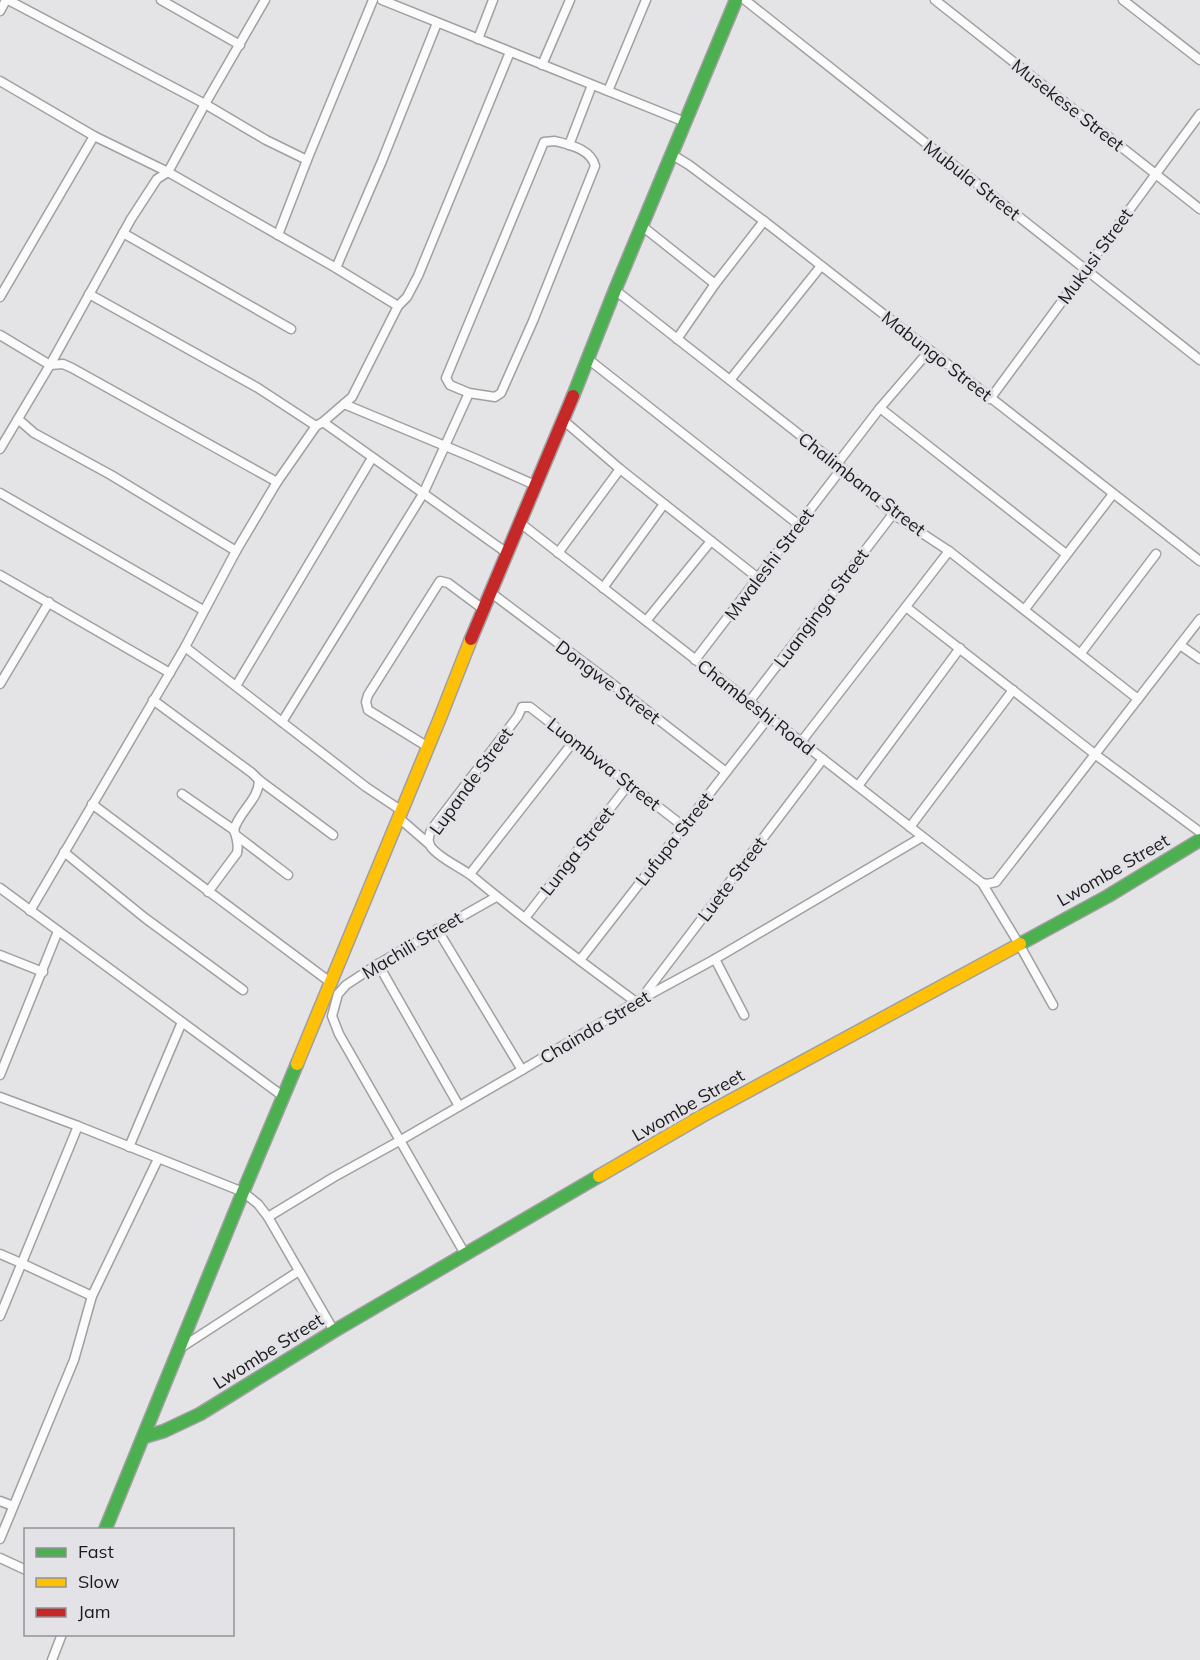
<svg xmlns="http://www.w3.org/2000/svg" width="1200" height="1660" viewBox="0 0 1200 1660" font-family="Mulish,sans-serif">
<rect width="100%" height="100%" fill="#e4e3e6"/>
<g fill="none" stroke-linecap="round" stroke-linejoin="round">
<!-- street casing -->
<g stroke="#a0a0a2" stroke-width="11">
<g id="street">
<polyline points="8,0 205,104 266,140 307,160"/>
<polyline points="161,0 240,45"/>
<polyline points="382,0 685,122"/>
<polyline points="745,0 1200,360"/>
<polyline points="935,0 1200,209"/>
<polyline points="1123,0 1200,60"/>
<polyline points="0,11 6,0"/>
<polyline points="478,39 493,0"/>
<polyline points="542,65 570,0"/>
<polyline points="0,81 94,136 168,172 336,268 398,306"/>
<polyline points="608,91 646,0"/>
<path d="M555 141C570 145 591 149 595 166L533 321 501 393 495 397 469 393 450 385 446 378 544 142Z"/>
<polyline points="569,145 592,85"/>
<polyline points="671,154 689,165 764,221 1200,561"/>
<polyline points="642,226 715,284 764,221"/>
<polyline points="123,233 291,329"/>
<polyline points="278,235 307,160 373,0"/>
<polyline points="336,268 382,161 437,23"/>
<polyline points="615,290 842,468 893,514 949,551 1138,699"/>
<polyline points="89,294 258,388 316,426"/>
<polyline points="0,297 94,136"/>
<polyline points="0,335 50,365 63,364 72,368 277,482"/>
<polyline points="677,339 715,284"/>
<polyline points="588,359 799,525"/>
<polyline points="730,380 821,266"/>
<polyline points="990,399 1200,114"/>
<polyline points="344,404 474,458 535,485"/>
<polyline points="880,408 1066,554"/>
<polyline points="18,419 34,433 111,475 236,551"/>
<polyline points="563,420 620,469 758,578"/>
<polyline points="323,422 507,553"/>
<polyline points="0,449 50,365 131,219 157,179 168,172 205,104 265,0"/>
<polyline points="837,464 880,408 929,351"/>
<polyline points="0,493 203,610"/>
<polyline points="519,522 982,883 987,884 996,882 1200,619"/>
<polyline points="558,553 620,469"/>
<polyline points="0,575 170,673"/>
<polyline points="603,588 664,504"/>
<polyline points="490,592 623,692 726,772"/>
<polyline points="906,607 1096,755 1200,832"/>
<polyline points="1025,609 1113,494"/>
<polyline points="646,621 711,541"/>
<polyline points="1180,645 1200,659"/>
<polyline points="185,647 366,787 402,811"/>
<polyline points="1081,653 1156,554"/>
<polyline points="695,660 842,468"/>
<polyline points="0,684 49,602"/>
<polyline points="236,686 372,458"/>
<polyline points="153,700 252,773 259,780 333,835"/>
<polyline points="749,702 893,514"/>
<polyline points="282,722 423,494 469,393"/>
<polyline points="801,742 949,551"/>
<polyline points="428,747 368,710 366,702 368,695 440,581 448,583 483,609"/>
<polyline points="858,786 960,648"/>
<path d="M182 794 234 830C237 838 239 845 237 853L208 892"/>
<polyline points="92,804 330,982"/>
<polyline points="399,818 429,844"/>
<polyline points="910,827 1013,690"/>
<path d="M234 830C239 811 259 800 259 780"/>
<polyline points="237,836 288,875"/>
<polyline points="64,852 145,918 243,990"/>
<polyline points="470,874 574,741"/>
<polyline points="982,883 1019,944 1053,1005"/>
<polyline points="0,888 284,1097"/>
<polyline points="30,911 185,647 236,551 277,482 316,426 323,422 352,397 398,306 407,297 418,276 510,52"/>
<polyline points="525,918 629,784"/>
<polyline points="437,929 522,1070"/>
<polyline points="0,955 43,972"/>
<polyline points="715,959 744,1015"/>
<polyline points="580,960 769,717"/>
<polyline points="378,964 459,1106"/>
<polyline points="644,995 823,759"/>
<path d="M636 1002C580 961 525 920 472 876 460 867 439 858 431 847 427 841 429 836 431 830L518 716 522 707H530L683 826"/>
<polyline points="0,1075 58,931"/>
<polyline points="0,1097 78,1126 243,1192 258,1204 268,1217 334,1331"/>
<polyline points="129,1147 182,1022"/>
<polyline points="268,1217 334,1177 401,1140 522,1070 636,1002 715,959 922,837"/>
<polyline points="0,1254 21,1263 92,1296"/>
<polyline points="465,1254 339,1034 332,1016 338,994 346,985 378,964 496,897"/>
<polyline points="0,1316 78,1126"/>
<polyline points="179,1349 299,1271"/>
<polyline points="0,1501 13,1506"/>
<polyline points="0,1539 74,1360 92,1296 158,1159"/>
<polyline points="0,1558 26,1570"/>
<polyline points="52,1660 62,1634"/>
</g>
</g>
<!-- fast casing -->
<g stroke="#a0a0a2" stroke-width="15">
<g id="fast">
<polyline points="573,396 615,290 736,0"/>
<polyline points="1020,944 1108,896 1200,840"/>
<polyline points="144,1437 164,1431 200,1414 334,1331 599,1176"/>
<polyline points="105,1530 243,1192 297,1064"/>
</g>
</g>
<!-- slow casing -->
<g stroke="#a0a0a2" stroke-width="15">
<g id="slow">
<polyline points="297,1064 440,718 471,639"/>
<polyline points="599,1176 702,1116 1020,944"/>
</g>
</g>
<!-- jam casing -->
<g stroke="#a0a0a2" stroke-width="15">
<polyline id="jam" points="471,639 573,396"/>
</g>
<!-- street -->
<use href="#street" stroke="#fbfbfb" stroke-width="8"/>
<!-- fast -->
<use href="#fast" stroke="#4caf50" stroke-width="12"/>
<!-- slow -->
<use href="#slow" stroke="#ffc107" stroke-width="12"/>
<!-- jam -->
<use href="#jam" stroke="#c62828" stroke-width="12"/>
</g>
<g text-anchor="middle" dominant-baseline="central" stroke-width="6" stroke-linejoin="round" paint-order="stroke">
<!-- street labels -->
<g font-size="18" fill="#1b1b1d" stroke="#e3e2e7">
<text transform="translate(1068 105) rotate(38)">Musekese Street</text>
<text transform="translate(972 180) rotate(38)">Mubula Street</text>
<text transform="translate(1095 256) rotate(-54)">Mukusi Street</text>
<text transform="translate(937 356) rotate(38)">Mabungo Street</text>
<text transform="translate(862 484) rotate(38)">Chalimbana Street</text>
<text transform="translate(769 564) rotate(-53)">Mwaleshi Street</text>
<text transform="translate(821 608) rotate(-53)">Luanginga Street</text>
<text transform="translate(608 682) rotate(37)">Dongwe Street</text>
<text transform="translate(756 707) rotate(38)">Chambeshi Road</text>
<text transform="translate(604 764) rotate(38)">Luombwa Street</text>
<text transform="translate(471 781) rotate(-54)">Lupande Street</text>
<text transform="translate(674 839) rotate(-52)">Lufupa Street</text>
<text transform="translate(577 851) rotate(-52)">Lunga Street</text>
<text transform="translate(1113 870) rotate(-30)">Lwombe Street</text>
<text transform="translate(732 879) rotate(-53)">Luete Street</text>
<text transform="translate(412 945) rotate(-31)">Machili Street</text>
<text transform="translate(595 1027) rotate(-31)">Chainda Street</text>
<text transform="translate(688 1105) rotate(-30)">Lwombe Street</text>
<text transform="translate(268 1351) rotate(-32)">Lwombe Street</text>
</g>
</g>
<!-- legend -->
<rect x="24" y="1528" width="210" height="108" fill="#e3e2e7" stroke="#939296" stroke-width="1.5"/>
<rect x="36" y="1548" width="30" height="9" fill="#4caf50" stroke="#939296" stroke-width="1.5"/>
<text x="78" y="1558" font-size="18" fill="#1b1b1d">Fast</text>
<rect x="36" y="1578" width="30" height="9" fill="#ffc107" stroke="#939296" stroke-width="1.5"/>
<text x="78" y="1588" font-size="18" fill="#1b1b1d">Slow</text>
<rect x="36" y="1608" width="30" height="9" fill="#c62828" stroke="#939296" stroke-width="1.5"/>
<text x="78" y="1618" font-size="18" fill="#1b1b1d">Jam</text>
</svg>
